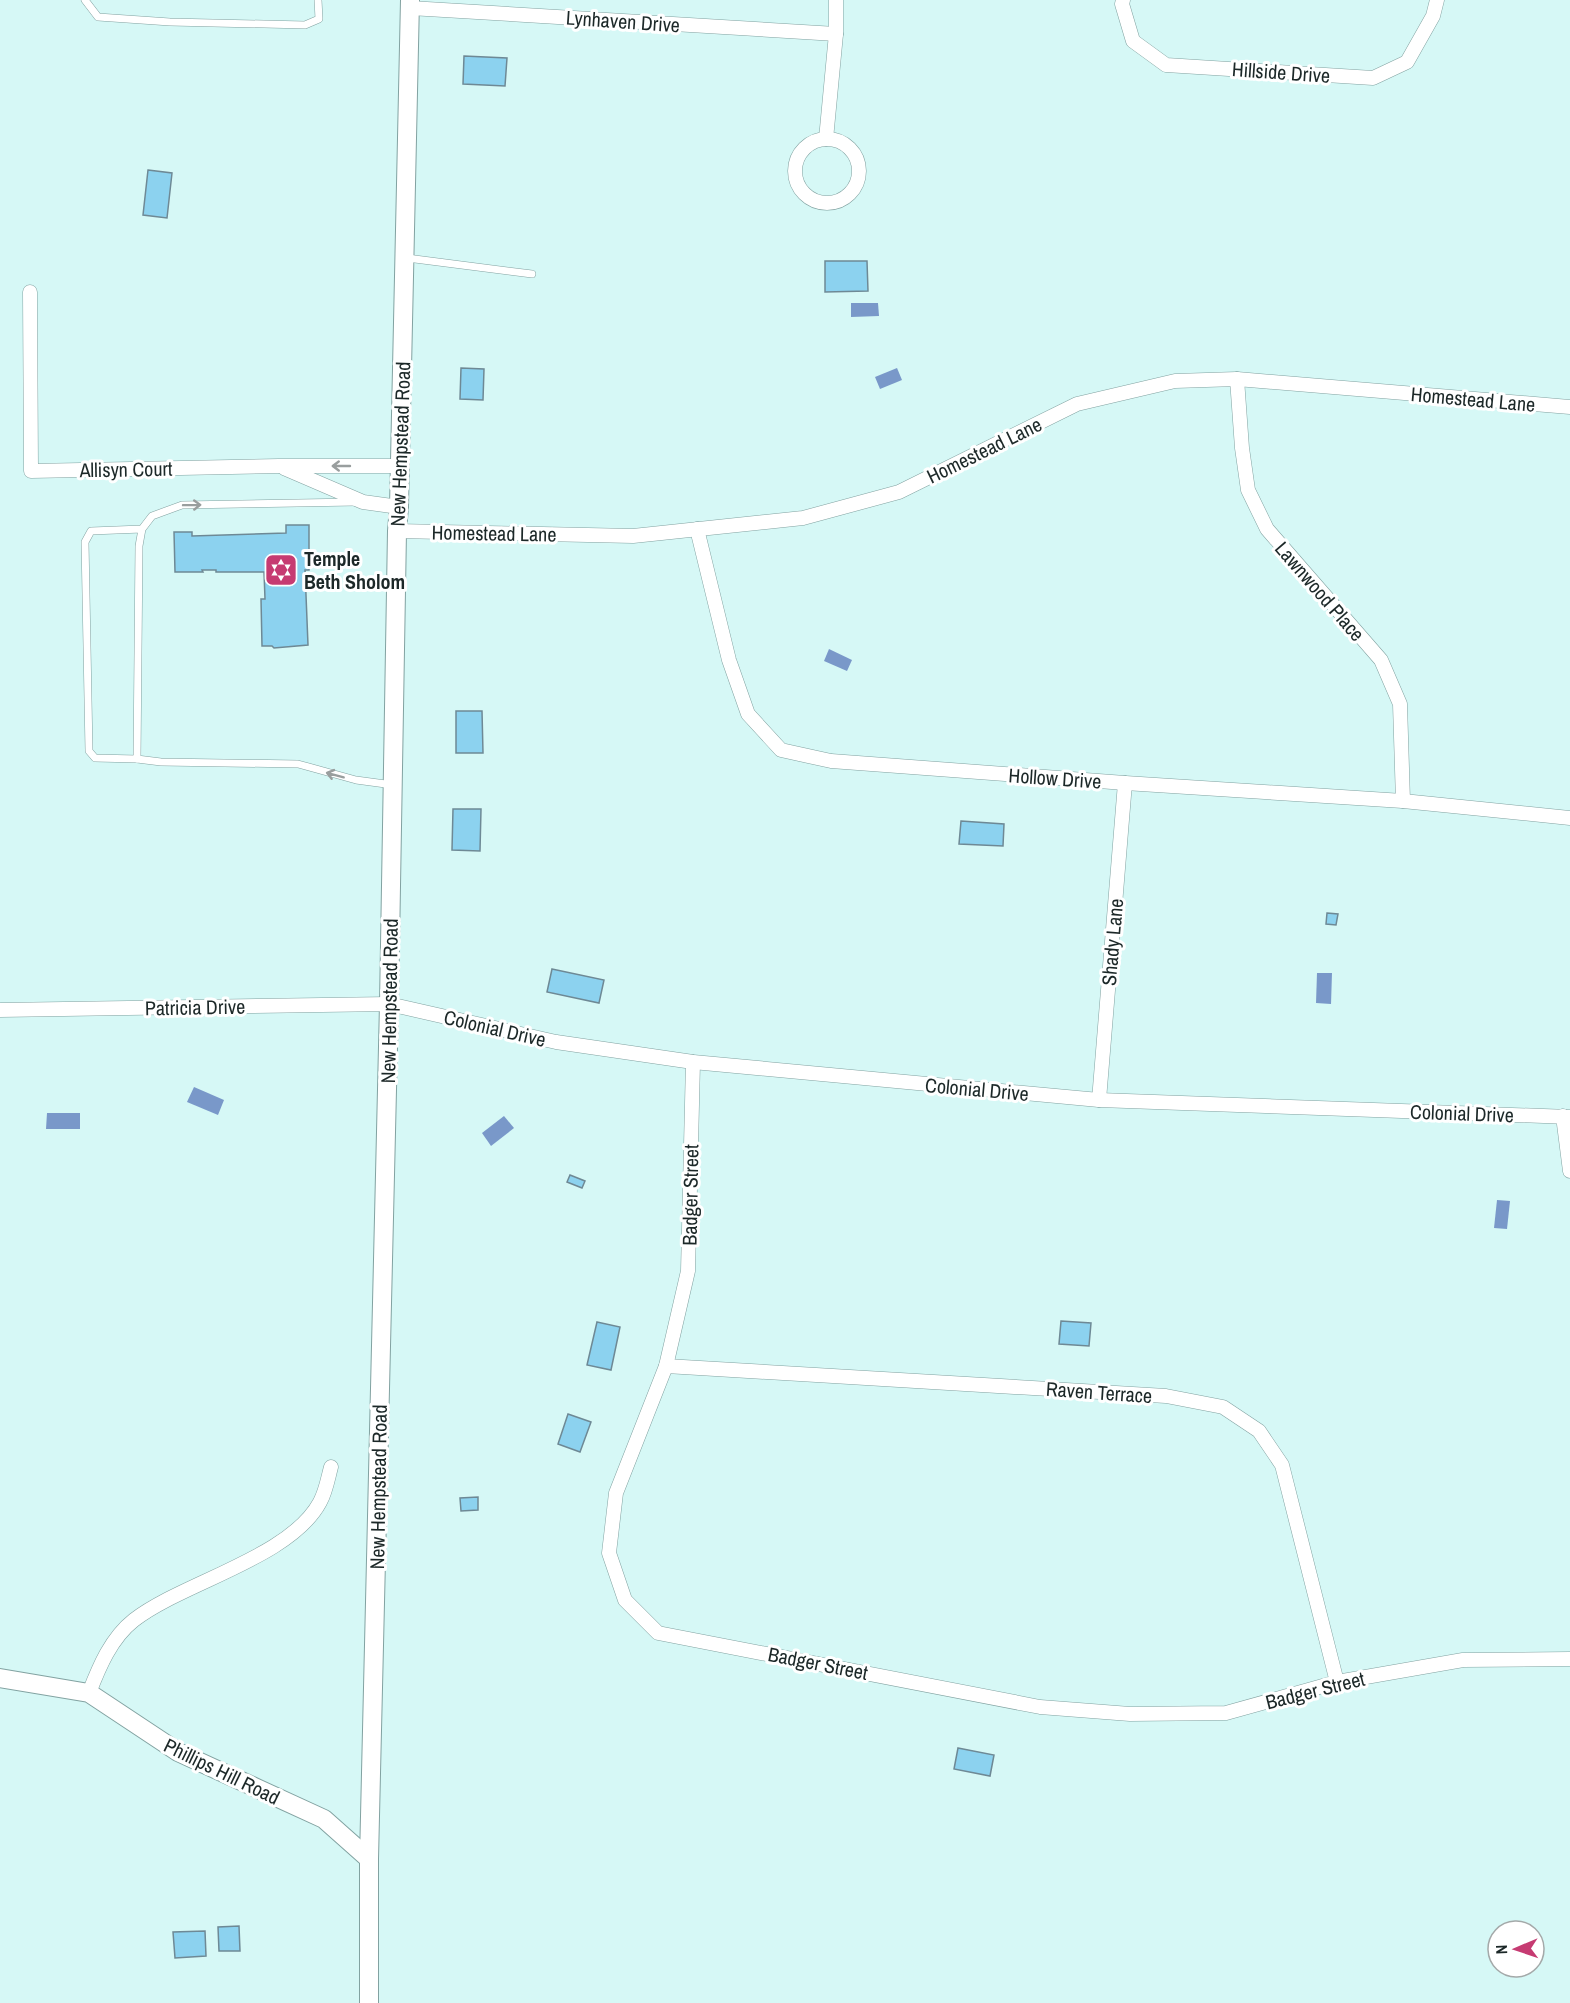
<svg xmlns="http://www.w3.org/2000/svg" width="1570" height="2003" viewBox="0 0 1570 2003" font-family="'Archivo Narrow',sans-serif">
<rect width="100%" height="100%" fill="#d6f8f6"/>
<!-- water -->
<g fill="#7998c9">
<polygon points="851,303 878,303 879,316 851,317"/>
<polygon points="897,368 902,380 880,389 875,377"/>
<polygon points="829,649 852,660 847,671 824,661"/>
<polygon points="1317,973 1332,973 1331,1004 1316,1003"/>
<polygon points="194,1087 224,1100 218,1115 187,1102"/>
<polygon points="47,1113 80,1113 80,1129 46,1129"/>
<polygon points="504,1116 514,1128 491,1146 482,1133"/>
<polygon points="1497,1200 1510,1201 1507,1229 1494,1228"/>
</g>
<!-- building -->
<g fill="#8cd2ef" stroke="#6e8995" stroke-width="1.5">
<polygon points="464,56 507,58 505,86 463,84"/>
<polygon points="148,170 172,173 167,218 143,215"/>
<polygon points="825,261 867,261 868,291 825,292"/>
<polygon points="461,368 484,369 483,400 460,399"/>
<polygon points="286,525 309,525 309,570 305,570 308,645 274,648 272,646 262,646 261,599 265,599 264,572 216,572 216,570 202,570 203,572 175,572 174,532 192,532 192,536 286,533"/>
<polygon points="456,711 482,711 483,753 456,753"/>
<polygon points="453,809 481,809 480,851 452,850"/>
<polygon points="961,821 1004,824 1003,846 959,844"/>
<polygon points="1327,913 1338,914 1336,925 1326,924"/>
<polygon points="552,969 604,980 599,1003 547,992"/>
<polygon points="570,1175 585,1181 582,1188 567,1182"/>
<polygon points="1061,1321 1091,1323 1089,1346 1059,1344"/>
<polygon points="597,1322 620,1327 611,1370 587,1365"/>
<polygon points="568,1414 591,1422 580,1452 558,1444"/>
<polygon points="478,1497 478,1510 461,1511 460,1498"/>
<polygon points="958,1748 994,1755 990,1776 954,1769"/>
<polygon points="239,1926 240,1951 219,1951 218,1927"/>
<polygon points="205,1931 206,1956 175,1958 173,1932"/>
</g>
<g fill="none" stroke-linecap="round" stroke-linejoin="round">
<!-- service casing -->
<g stroke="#82a2a1" stroke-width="8">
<g id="service">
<polyline points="85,0 98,17 170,22 305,25 319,19 318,0"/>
<polyline points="407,258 532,274"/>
<polyline points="142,529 91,531 85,542 89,751 95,758 137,759 139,546 142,529 152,516 182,505 356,502"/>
<polyline points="137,759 161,762 298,764 356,780 393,785"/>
</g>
</g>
<!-- minor casing -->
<g stroke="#82a2a1" stroke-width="15">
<g id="minor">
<polyline points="1123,0 1122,4 1133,41 1166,65 1373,78 1407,62 1433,16 1437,0"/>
<polyline points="410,8 836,34"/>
<polyline points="826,139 836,34 836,0"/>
<circle cx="827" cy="171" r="32"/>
<polyline points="30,292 31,471 279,466 400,466"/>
<polyline points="1237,379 1242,448 1248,490 1267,529 1381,660 1400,704 1403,801"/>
<polyline points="284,468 363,502 399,507"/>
<polyline points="697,529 729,660 748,714 781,750 831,761 1125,783 1403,801 1570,818"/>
<polyline points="397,531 633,536 803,518 899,492 1077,404 1175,381 1237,379 1570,407"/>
<polyline points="0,1010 389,1004 556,1042 693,1062 1099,1100 1570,1117"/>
<polyline points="693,1062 688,1271 666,1366 616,1493 609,1553 625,1600 658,1633 1040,1707 1130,1714 1226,1713 1337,1682 1463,1660 1570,1659"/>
<polyline points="1099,1100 1125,783"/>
<polyline points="1563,1116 1570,1171"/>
<polyline points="666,1366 1166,1396 1223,1407 1259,1431 1282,1465 1337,1682"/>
<path d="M89 1693C99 1667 111 1638 134 1620 183 1582 290 1558 320 1502 326 1491 328 1478 331 1467"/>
</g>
</g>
<!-- tertiary casing -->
<g stroke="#82a2a1" stroke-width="20">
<g id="tertiary">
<polyline points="0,1678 89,1693 178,1752 324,1819 369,1859"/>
<polyline points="369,2003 369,1859 389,1004 397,531 399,507 410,0"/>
</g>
</g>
<!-- service -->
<use href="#service" stroke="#fff" stroke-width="7"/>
<!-- minor -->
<use href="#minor" stroke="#fff" stroke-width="14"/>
<!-- tertiary -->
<use href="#tertiary" stroke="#fff" stroke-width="18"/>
</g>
<!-- one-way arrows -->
<defs><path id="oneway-shaft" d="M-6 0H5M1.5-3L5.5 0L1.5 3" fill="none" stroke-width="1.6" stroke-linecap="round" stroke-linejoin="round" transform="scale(1.5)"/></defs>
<g stroke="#999e9e">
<use href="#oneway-shaft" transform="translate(341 466) rotate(180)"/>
<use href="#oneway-shaft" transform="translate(192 505) rotate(-1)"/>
<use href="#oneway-shaft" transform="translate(335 775) rotate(-165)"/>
</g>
<!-- icons -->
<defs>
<g id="synagogue-square" transform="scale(1.725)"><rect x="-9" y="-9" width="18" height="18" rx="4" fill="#c63b72" stroke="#fff"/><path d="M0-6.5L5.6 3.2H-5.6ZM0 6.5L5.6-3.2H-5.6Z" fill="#fff"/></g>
</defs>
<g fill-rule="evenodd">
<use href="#synagogue-square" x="281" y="570"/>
</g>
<g text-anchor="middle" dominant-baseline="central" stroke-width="6" stroke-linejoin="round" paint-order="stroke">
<!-- street labels -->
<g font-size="20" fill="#1c2828" stroke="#fff">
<text transform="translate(623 21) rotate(4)">Lynhaven Drive</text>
<text transform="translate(1281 72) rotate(4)">Hillside Drive</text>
<text transform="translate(1473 399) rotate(5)">Homestead Lane</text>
<text transform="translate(400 444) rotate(-88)">New Hempstead Road</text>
<text transform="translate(984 450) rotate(-26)">Homestead Lane</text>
<text transform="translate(126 469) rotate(-1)">Allisyn Court</text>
<text transform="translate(494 533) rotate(1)">Homestead Lane</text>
<text transform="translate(1320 591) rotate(49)">Lawnwood Place</text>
<text transform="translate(1055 778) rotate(4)">Hollow Drive</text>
<text transform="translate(1112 942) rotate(-85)">Shady Lane</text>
<text transform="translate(389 1001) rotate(-89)">New Hempstead Road</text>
<text transform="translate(195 1007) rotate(-1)">Patricia Drive</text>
<text transform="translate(495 1028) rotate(13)">Colonial Drive</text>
<text transform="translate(977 1089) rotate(5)">Colonial Drive</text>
<text transform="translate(1462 1113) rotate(2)">Colonial Drive</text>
<text transform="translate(690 1195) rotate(-89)">Badger Street</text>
<text transform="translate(1099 1392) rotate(4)">Raven Terrace</text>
<text transform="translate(378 1487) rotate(-89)">New Hempstead Road</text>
<text transform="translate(818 1663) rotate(11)">Badger Street</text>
<text transform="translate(1315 1690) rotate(-14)">Badger Street</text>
<text transform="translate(222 1771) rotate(26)">Phillips Hill Road</text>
</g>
<!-- poi labels -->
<g font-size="20" font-weight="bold" fill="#1c2828" stroke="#fff" text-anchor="start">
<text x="304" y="558">Temple<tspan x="304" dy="23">Beth Sholom</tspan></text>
</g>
</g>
<!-- north arrow -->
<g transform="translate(1516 1949) rotate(268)"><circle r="28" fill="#ffffff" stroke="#a4a9a9" stroke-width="1.5"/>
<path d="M0-4.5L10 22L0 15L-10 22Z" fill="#c63b72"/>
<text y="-9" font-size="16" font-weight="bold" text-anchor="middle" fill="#1c2828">N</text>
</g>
</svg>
